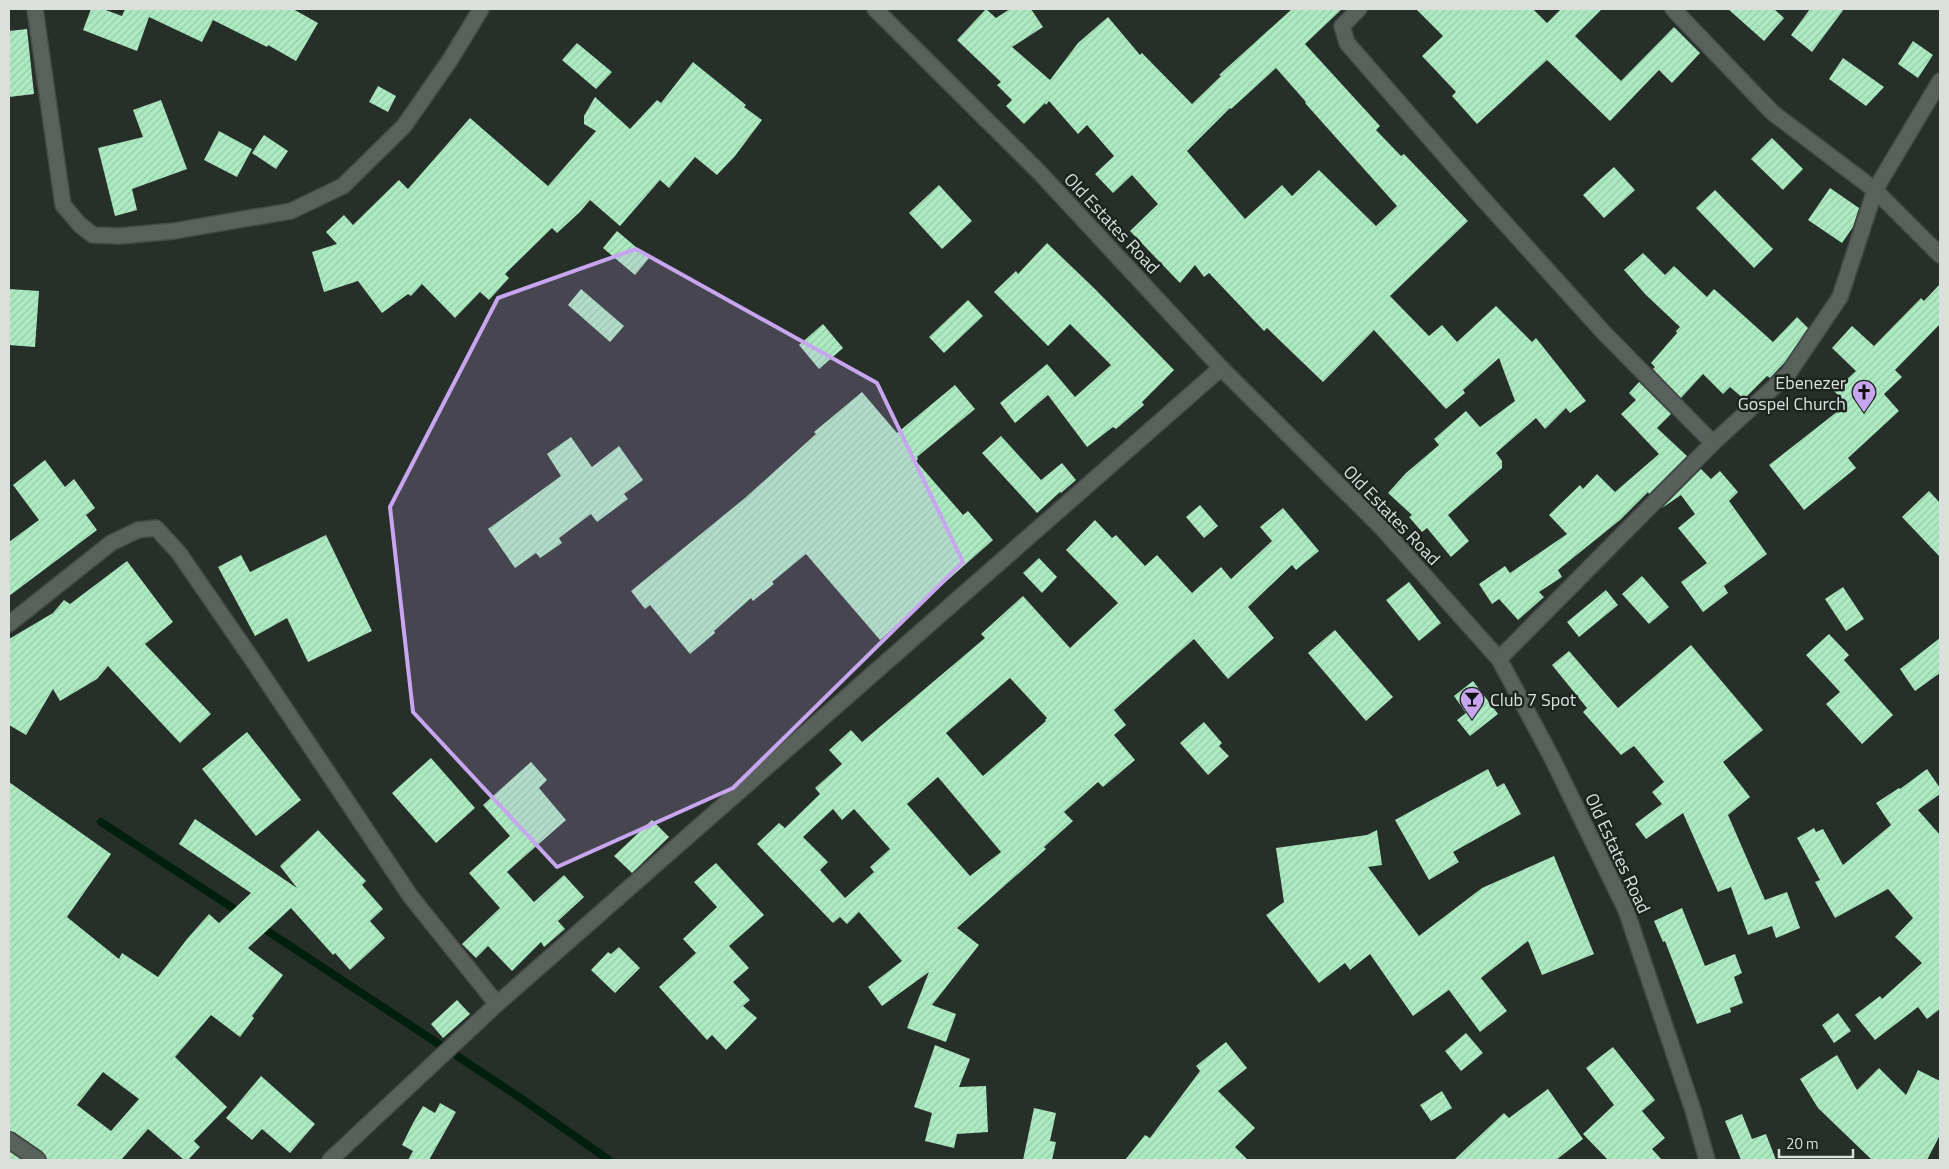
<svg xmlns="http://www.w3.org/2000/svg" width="1949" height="1169" viewBox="0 0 1949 1169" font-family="'Titillium Web',sans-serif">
<defs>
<pattern id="building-hatch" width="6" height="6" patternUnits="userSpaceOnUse" patternTransform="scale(1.25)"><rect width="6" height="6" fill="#aceac1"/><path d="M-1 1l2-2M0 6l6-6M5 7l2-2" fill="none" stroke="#97c9a8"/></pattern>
</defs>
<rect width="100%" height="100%" fill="#272f29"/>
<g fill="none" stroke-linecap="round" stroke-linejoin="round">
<!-- stream -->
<g stroke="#001f0d" stroke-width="8">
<polyline points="101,822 242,914"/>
<polyline points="260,926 519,1097 609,1160"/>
</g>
</g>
<!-- building -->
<g fill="url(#building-hatch)" fill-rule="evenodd">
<polygon points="91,9 103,9 122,16 125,9 293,9 318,23 296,61 268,45 267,47 213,20 202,42 149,17 137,51 83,30"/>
<path d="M986 9 996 18 1010 9H1031L1043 27 1012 47 1050 80 1078 43 1108 17 1140 55 1142 53 1192 104 1221 76 1219 75 1292 9H1342L1305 44 1380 126 1376 130 1401 156 1404 154 1468 221 1390 296 1429 336 1442 325 1457 342 1496 306 1532 342 1536 338 1586 401 1570 413 1566 408 1545 429 1536 418 1496 453 1502 461V468L1448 515 1469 541 1451 557 1427 528 1422 532 1409 517 1412 515 1388 493 1406 473 1439 445 1434 439 1466 411 1480 427 1515 401 1499 358 1463 390 1465 393 1446 409 1374 330 1323 382 1267 328 1264 331 1209 273 1204 277 1195 265 1180 283 1130 231 1158 204 1132 175 1113 193 1095 174 1114 156 1087 125 1078 134 1049 101 1046 105 1045 103 1024 124 1006 106 1012 100 997 85 1001 82 957 40ZM1276 68 1306 102 1305 103 1397 206 1376 226 1319 170 1292 196 1282 185 1245 219 1187 151 1230 108 1231 109Z"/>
<polygon points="1416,9 1533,9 1547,23 1561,9 1602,9 1575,36 1621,81 1674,27 1700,53 1672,83 1659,70 1610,121 1547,60 1477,124 1452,96 1456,92 1422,56 1443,36"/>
<polygon points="1728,9 1774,9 1784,18 1764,41"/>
<polygon points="1810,9 1844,9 1812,52 1791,35"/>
<polygon points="27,29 34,94 9,97 9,31"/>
<polygon points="1913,41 1933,55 1918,78 1898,64"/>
<polygon points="577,43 612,72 596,89 562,60"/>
<polygon points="1843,58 1884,87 1866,106 1829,79"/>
<polygon points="693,62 746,105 744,107 762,120 735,156 717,175 695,157 669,188 660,180 620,226 590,200 580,212 557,233 552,228 505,274 509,278 489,300 480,292 455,318 422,284 411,296 408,294 382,313 358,281 324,292 312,252 337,244 326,232 344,215 353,225 399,180 408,189 470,118 548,186 596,131 584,124 584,116 595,97 630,129 657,100 661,103"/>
<polygon points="378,86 396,96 388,112 369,102"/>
<polygon points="161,100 187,169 132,189 137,210 115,216 98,148 143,137 133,110"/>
<polygon points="219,131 252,149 237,177 204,160"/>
<polygon points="264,135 288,151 276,169 252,153"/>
<polygon points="1772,138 1803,169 1783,190 1751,159"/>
<polygon points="1614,167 1635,190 1604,218 1583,195"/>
<polygon points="939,185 972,221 942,249 909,213"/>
<polygon points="1830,188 1859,208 1853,227 1842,243 1808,220"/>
<polygon points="1715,190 1773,249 1754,268 1696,208"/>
<polygon points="617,231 649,258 635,275 603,248"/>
<polygon points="1047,243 1095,289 1174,370 1142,402 1144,405 1116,429 1113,427 1087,447 1048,395 1015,423 1000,403 1047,364 1075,397 1111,365 1070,324 1048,346 994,292 1016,271 1018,274"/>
<polygon points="1643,253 1665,275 1674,266 1707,297 1714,289 1773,342 1797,317 1808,328 1785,362 1770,378 1767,376 1744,399 1730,387 1723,394 1703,374 1681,398 1653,369 1655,367 1651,363 1677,333 1676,331 1680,327 1646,295 1624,270"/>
<polygon points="1940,284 1940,324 1895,370 1902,377 1884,394 1899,411 1848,458 1856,468 1804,510 1769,465 1847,404 1834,391 1856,371 1832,348 1852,326 1874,346 1921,298 1924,301"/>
<polygon points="9,289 39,291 35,347 9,345"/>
<polygon points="581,289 624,326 610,342 568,305"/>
<polygon points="968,300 983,316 944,353 929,337"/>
<polygon points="823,324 843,348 819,369 799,345"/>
<polygon points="1639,382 1671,414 1657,428 1687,456 1649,494 1648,492 1620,520 1558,570 1562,577 1539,592 1544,597 1518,620 1499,599 1492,604 1479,584 1505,566 1510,573 1567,534 1549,515 1580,485 1583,489 1597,474 1615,492 1659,454 1621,414 1636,400 1629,393"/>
<polygon points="955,385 975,409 917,457 918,459 916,461 963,515 968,511 993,540 880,640 806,554 772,582 774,584 753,601 751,598 714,631 715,633 690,654 650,605 645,609 631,591 745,498 816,434 814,432 862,392 897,433"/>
<polygon points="1001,436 1041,480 1062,463 1076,480 1061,493 1060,492 1037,513 982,453"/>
<polygon points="571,437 592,467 619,446 643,480 624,494 628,499 597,522 591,514 559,538 562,543 540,558 536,553 515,568 488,529 561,476 547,454"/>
<polygon points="45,460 65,487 74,479 95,508 86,515 97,530 9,596 9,542 39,520 13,485"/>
<polygon points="1701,469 1711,479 1720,471 1738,492 1729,501 1767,554 1724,586 1728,593 1703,612 1681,582 1707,563 1678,528 1695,514 1681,495 1662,508"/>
<polygon points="1929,491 1940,503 1940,557 1902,517"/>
<polygon points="1200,505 1218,526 1204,538 1186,517"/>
<path d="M1283 508 1319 551 1296 570 1292 565 1248 607 1274 638 1228 679 1194 639 1114 710 1126 725 1114 735 1135 760 1103 787 1098 782 1064 812 1073 821 1044 847 1046 849 957 928 979 945 932 1005 956 1014 946 1042 907 1028 929 972 882 1006 868 987 902 961 859 912 847 924 840 917 833 923 757 844 779 823 785 828 820 794 815 788 842 764 829 750 851 730 862 742 985 638 981 634 1023 596 1070 648 1118 603 1066 550 1095 520 1112 538 1116 535 1145 566 1157 555 1192 593 1221 567 1231 579 1272 541 1260 527ZM1010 678 1047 718 1045 720 1046 721 983 776 946 733ZM938 777 1001 852 970 876 907 804ZM833 809 842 820 854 809 890 849 870 867 874 872 845 898 820 870 828 862 803 837Z"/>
<polygon points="326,535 372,631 308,662 287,618 255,636 218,567 241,555 250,572"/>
<polygon points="1039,558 1057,577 1042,593 1023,573"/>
<polygon points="127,561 173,622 145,644 211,714 180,743 108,666 97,679 60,701 53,689 26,735 9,725 9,639 53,613 64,600 70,604"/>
<polygon points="1642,576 1669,607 1649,624 1622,594"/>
<polygon points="1409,582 1441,623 1419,641 1386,600"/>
<polygon points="1843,587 1864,619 1846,631 1825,599"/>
<polygon points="1606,590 1618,605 1579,637 1567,622"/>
<polygon points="1335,630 1393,697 1366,721 1308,653"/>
<polygon points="1829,634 1849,655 1844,660 1893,715 1862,744 1826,704 1840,692 1806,655"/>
<polygon points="1940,638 1940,673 1915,691 1900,669"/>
<polygon points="1691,645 1763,730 1723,762 1750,797 1728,815 1765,900 1787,892 1800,928 1776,938 1772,926 1748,935 1731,887 1718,892 1683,813 1646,839 1635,824 1662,804 1652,792 1664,782 1634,746 1621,755 1583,712 1587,708 1552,665 1569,651 1618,708"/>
<polygon points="1473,681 1498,714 1470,736 1457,720 1466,713 1454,696"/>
<polygon points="1204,722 1222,743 1219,746 1229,756 1208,775 1180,743"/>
<polygon points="247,732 301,800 256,836 202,769"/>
<polygon points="431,758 475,808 436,843 392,793"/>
<polygon points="531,762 547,780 539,788 566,820 507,872 534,902 564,875 584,897 558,921 565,929 544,947 541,942 512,971 488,946 476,958 462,944 500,908 469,873 510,836 483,805"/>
<polygon points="1488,769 1497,787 1504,783 1521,814 1453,852 1459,862 1429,880 1395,820"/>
<polygon points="1927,769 1940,788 1940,794 1918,810 1940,835 1940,1009 1927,1019 1918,1007 1875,1040 1855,1015 1880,996 1882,999 1922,963 1895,937 1913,918 1888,889 1835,918 1815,882 1820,880 1797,838 1814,828 1816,832 1823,829 1843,865 1891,825 1876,803 1899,788 1900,789"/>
<path d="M9 782 111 854 67 917 119 959 122 953 158 977 187 939 209 914 219 923 251 893 179 844 195 819 297 888 280 866 318 830 366 881 362 885 383 909 370 921 385 938 350 970 335 953 333 955 291 908 248 948 283 975 252 1016 254 1018 240 1037 211 1015 175 1057 227 1107 194 1141 200 1147 188 1160H184L148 1129 121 1160H47L43 1152 14 1132 9 1131ZM103 1072 139 1099 111 1131 77 1105Z"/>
<polygon points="652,820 669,837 632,873 614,856"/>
<polygon points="1377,830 1382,865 1368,867 1419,936 1482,888 1554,856 1594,954 1542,975 1528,941 1481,978 1507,1011 1480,1032 1449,990 1413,1016 1370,954 1350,970 1345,963 1319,983 1266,915 1284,902 1276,848 1367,835"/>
<polygon points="716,863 764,915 729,946 749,968 733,982 750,1000 743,1006 757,1018 726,1050 712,1035 707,1040 659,987 696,953 683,939 717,907 694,882"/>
<polygon points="1682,908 1705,966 1735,954 1742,973 1734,977 1743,1003 1730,1008 1731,1012 1697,1024 1665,941 1663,942 1654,921"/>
<polygon points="619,947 640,968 615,993 591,970 608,952 611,954"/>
<polygon points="457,1000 470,1014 443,1038 431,1024"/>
<polygon points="1838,1013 1851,1031 1834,1043 1822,1025"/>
<polygon points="1466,1033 1483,1053 1461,1071 1445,1051"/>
<polygon points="1226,1042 1247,1068 1218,1091 1255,1128 1235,1147 1248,1160 1125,1160 1145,1135 1150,1138 1200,1071 1196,1066"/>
<polygon points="935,1045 970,1059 959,1087 986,1086 988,1132 957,1134 954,1148 925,1141 932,1113 914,1107"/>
<polygon points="1613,1047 1655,1100 1642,1111 1665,1138 1652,1149 1662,1160 1608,1160 1583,1134 1614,1105 1586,1068"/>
<polygon points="1837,1055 1857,1090 1879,1068 1906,1095 1918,1070 1940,1081 1940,1135 1927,1160 1872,1160 1818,1108 1800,1079"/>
<polygon points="261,1076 315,1124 290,1153 262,1129 252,1140 226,1118"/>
<polygon points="1548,1089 1583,1139 1556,1160 1454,1160 1504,1113 1509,1118"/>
<polygon points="1442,1091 1452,1108 1431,1121 1420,1105"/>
<polygon points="440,1103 456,1112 429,1160 408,1160 413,1151 402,1145 413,1123 423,1106 435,1113"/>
<polygon points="1034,1108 1056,1113 1050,1141 1056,1142 1052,1160 1023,1160"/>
<polygon points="1742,1114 1752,1139 1766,1134 1776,1160 1741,1160 1725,1121"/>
<polygon points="9,1151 22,1160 9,1160"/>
</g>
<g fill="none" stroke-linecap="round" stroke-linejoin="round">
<!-- street casing -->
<g stroke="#454b47" stroke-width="18">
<g id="street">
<polyline points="35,9 63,205 80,225 93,235 120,236 174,231 291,211 343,186 404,126 450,60 481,9"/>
<polyline points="875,9 1040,173 1221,368 1382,528 1499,659 1552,758 1626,910 1693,1110 1707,1160"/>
<polyline points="1359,9 1342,26 1347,43 1475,190 1605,334 1713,443"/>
<polyline points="1673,9 1773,113 1875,190 1940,255"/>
<polyline points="9,624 111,543 138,530 156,528 179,553 256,665 411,897 497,1004"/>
<polyline points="1499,659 1713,443 1788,374 1840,297 1875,190 1940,81"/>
<polyline points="9,1140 38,1160"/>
<polyline points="330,1160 497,1004 1221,368"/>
</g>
</g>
<!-- street -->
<use href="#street" stroke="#58615b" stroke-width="15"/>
</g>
<!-- marked area -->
<path fill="#c7a6ef" fill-opacity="0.2" stroke="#c7a6ef" stroke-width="4" stroke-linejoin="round" d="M636 249 877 383 963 562 733 788 557 867 413 712 390 507 498 298Z"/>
<!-- icons -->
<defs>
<g id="church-pin" transform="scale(1.25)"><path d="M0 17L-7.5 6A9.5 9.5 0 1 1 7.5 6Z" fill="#c7a6ef" stroke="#1d2520"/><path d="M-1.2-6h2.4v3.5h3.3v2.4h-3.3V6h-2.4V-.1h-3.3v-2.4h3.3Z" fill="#111"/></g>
<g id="bar-pin" transform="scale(1.25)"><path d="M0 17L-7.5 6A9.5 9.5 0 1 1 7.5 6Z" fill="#c7a6ef" stroke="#1d2520"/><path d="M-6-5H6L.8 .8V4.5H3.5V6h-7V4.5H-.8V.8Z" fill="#111"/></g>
</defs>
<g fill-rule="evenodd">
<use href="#church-pin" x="1864" y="392"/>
<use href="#bar-pin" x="1472" y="699"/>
</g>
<g text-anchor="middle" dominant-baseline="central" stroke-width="5" stroke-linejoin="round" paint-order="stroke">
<!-- street labels -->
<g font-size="18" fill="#dbe0dd" stroke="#1d2520">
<text transform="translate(1112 223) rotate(47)">Old Estates Road</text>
<text transform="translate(1392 515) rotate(46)">Old Estates Road</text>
<text transform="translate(1618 853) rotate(65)">Old Estates Road</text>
</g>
<!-- poi labels -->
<g font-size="18" fill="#dbe0dd" stroke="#1d2520" text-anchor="end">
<text x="1846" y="382">Ebenezer<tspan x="1846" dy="21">Gospel Church</tspan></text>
<text x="1490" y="699" text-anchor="start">Club 7 Spot</text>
</g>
</g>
<!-- border -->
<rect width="1949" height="1169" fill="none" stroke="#dbe0dd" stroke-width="20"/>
<!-- scale -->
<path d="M1779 1149v8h74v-8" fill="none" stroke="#dbe0dd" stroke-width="2.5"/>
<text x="1786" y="1149" font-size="15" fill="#dbe0dd" stroke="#1d2520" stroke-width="4" paint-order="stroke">20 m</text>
</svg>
